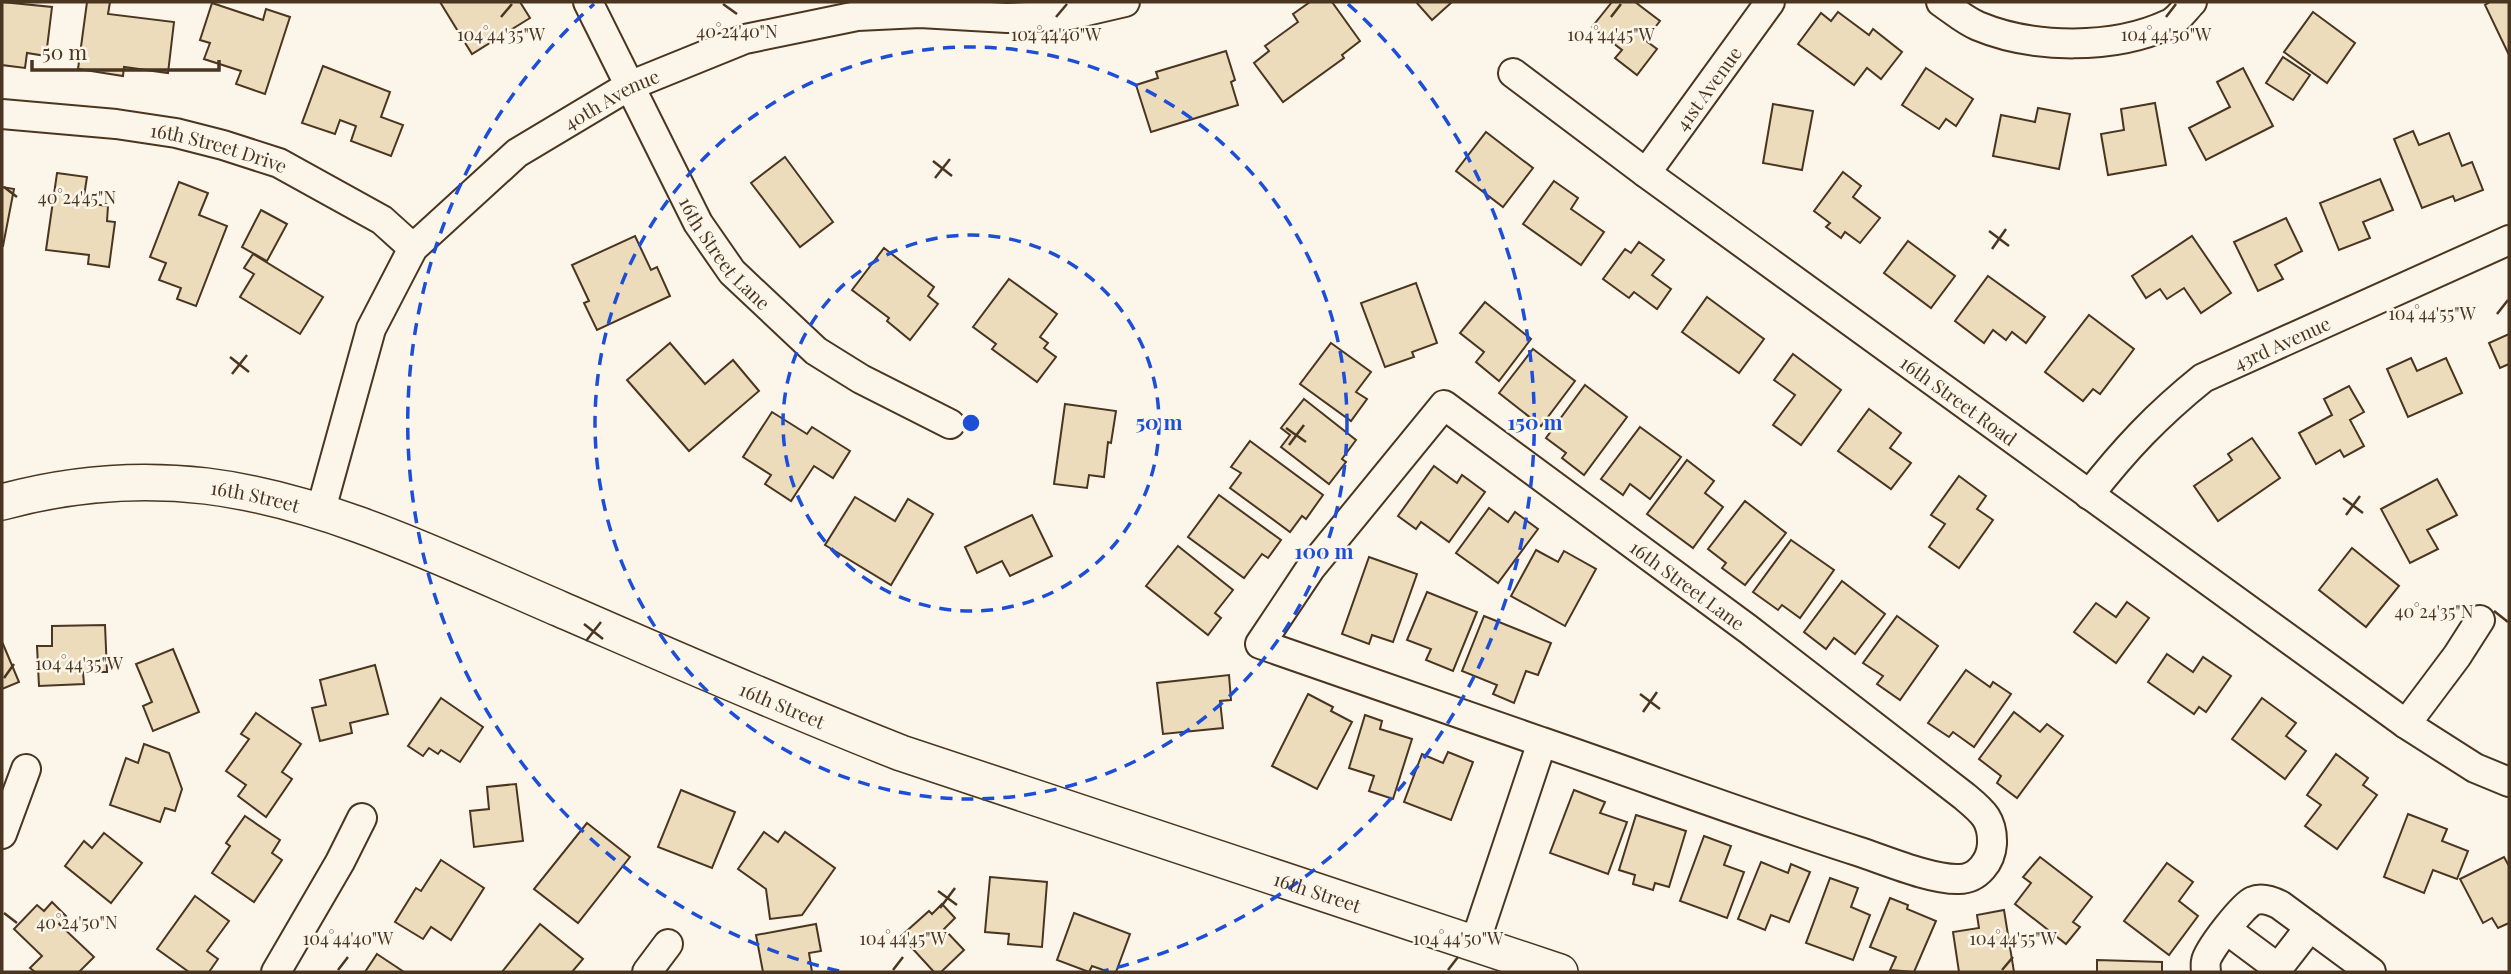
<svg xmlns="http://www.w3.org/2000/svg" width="2511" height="974" viewBox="0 0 2511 974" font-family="'Playfair Display',serif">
<rect width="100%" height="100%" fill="#fbf6e9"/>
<!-- building -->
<g fill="#ecdcbc" stroke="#4a3520" stroke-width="2">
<polygon points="2,2 52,7 46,56 27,53 25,68 2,65"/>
<polygon points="87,2 110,2 108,14 174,22 168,73 124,67 123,76 78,69"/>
<polygon points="440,2 520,2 530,18 472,54"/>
<polygon points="1310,2 1332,2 1360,41 1342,55 1344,58 1283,102 1254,63 1269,51 1265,46 1298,22 1293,14"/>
<polygon points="1416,2 1452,2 1432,20"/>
<polygon points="1612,2 1635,2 1660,21 1645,40 1657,49 1637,75 1615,58 1622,50 1592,27"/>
<polygon points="2490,2 2509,2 2509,55 2485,5"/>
<polygon points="212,3 263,20 266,9 290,17 265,94 236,84 241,71 204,59 210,43 200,40"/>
<polygon points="1838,12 1869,35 1873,29 1902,52 1881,79 1867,68 1854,85 1798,44 1821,13 1831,21"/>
<polygon points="2313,12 2355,43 2327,83 2284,52"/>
<polygon points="1226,51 1235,80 1231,82 1238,105 1151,132 1136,85 1158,78 1156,72"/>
<polygon points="2283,57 2310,75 2293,100 2266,83"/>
<polygon points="323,66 390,92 381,117 403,125 391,156 351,141 356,126 340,120 335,134 302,123"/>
<polygon points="1926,68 1973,99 1956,126 1946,119 1939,129 1902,105"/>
<polygon points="2243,68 2273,126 2206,160 2189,128 2230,107 2217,82"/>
<polygon points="2155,103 2166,165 2108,175 2101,134 2124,130 2121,109"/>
<polygon points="1773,104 1813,111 1802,170 1763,163"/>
<polygon points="2038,108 2070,114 2059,169 1993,156 2001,115 2035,122"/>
<polygon points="2413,131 2419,145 2449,133 2462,166 2472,162 2483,190 2455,201 2453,196 2422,208 2394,139"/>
<polygon points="1486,132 1533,168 1503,207 1456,171"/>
<polygon points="785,157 833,222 800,247 751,183"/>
<polygon points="1843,172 1861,186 1853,197 1880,218 1860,243 1845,232 1841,238 1826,227 1830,223 1814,211"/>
<polygon points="57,173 87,177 83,203 108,206 107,221 115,222 109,267 88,264 89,255 46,250"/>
<polygon points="2380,179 2393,210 2363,222 2370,238 2339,250 2320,203"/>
<polygon points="1554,181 1578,198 1571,209 1604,232 1581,265 1523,224"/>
<polygon points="179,182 208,193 199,215 227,226 196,306 177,299 181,288 159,280 166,263 150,257"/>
<polygon points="2,187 14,189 3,246 2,246"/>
<polygon points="261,210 287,224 267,261 242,247"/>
<polygon points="2286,218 2302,251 2275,265 2283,279 2258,291 2234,242"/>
<polygon points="635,236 651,270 657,267 670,296 597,330 584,303 589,301 572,265"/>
<polygon points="2192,236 2231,293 2201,313 2184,288 2167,299 2160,289 2146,298 2132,276"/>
<polygon points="1908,241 1955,276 1931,308 1884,273"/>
<polygon points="1639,242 1664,260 1652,275 1671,289 1657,309 1634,292 1629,298 1603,279 1625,249 1631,253"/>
<polygon points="884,248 934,287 928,296 938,304 910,340 887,321 889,318 852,290"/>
<polygon points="253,254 323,297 300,334 240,297 254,274 244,268"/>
<polygon points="1988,276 2045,317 2026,343 2012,332 2006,340 1993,330 1984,343 1955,321"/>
<polygon points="1009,279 1057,314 1040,337 1048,343 1044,348 1056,357 1037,382 992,349 996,344 973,327"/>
<polygon points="1416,283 1437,343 1412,352 1414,357 1385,367 1361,303"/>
<polygon points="1707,297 1764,339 1739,373 1682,332"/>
<polygon points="1485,302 1531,339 1499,381 1476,362 1484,352 1460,333"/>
<polygon points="2089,315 2134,349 2100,394 2093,389 2083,401 2045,372"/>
<polygon points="2509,334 2509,364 2500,368 2489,343"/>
<polygon points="670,343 705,384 733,360 759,391 689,451 627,380"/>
<polygon points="1331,343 1371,372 1356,392 1367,399 1351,421 1300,384"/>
<polygon points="1533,349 1575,381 1541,426 1499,393"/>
<polygon points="1793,354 1841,390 1801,445 1773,425 1795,395 1774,380"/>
<polygon points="2411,358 2417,371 2446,358 2462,393 2408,417 2387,369"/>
<polygon points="1585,385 1627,417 1584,475 1562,458 1566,453 1546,438"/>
<polygon points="2349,386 2364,412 2350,420 2364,446 2344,457 2340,450 2316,464 2299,433 2332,415 2324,399"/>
<polygon points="1304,399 1356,440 1342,459 1346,462 1329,484 1281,447 1290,435 1281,428"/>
<polygon points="1065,404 1116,411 1111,443 1108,442 1104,477 1089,475 1087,488 1054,484"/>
<polygon points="1869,409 1901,433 1890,448 1911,463 1891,489 1838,451"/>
<polygon points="772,412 807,434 812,427 850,451 833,478 814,466 791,501 765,484 771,475 743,457"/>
<polygon points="1640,427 1681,457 1650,499 1630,484 1623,495 1601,479"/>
<polygon points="2252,438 2280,478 2218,521 2194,486 2232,460 2228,454"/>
<polygon points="1250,441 1323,495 1306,519 1302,516 1290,532 1230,488 1241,473 1231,467"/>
<polygon points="1687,460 1714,481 1705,493 1723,507 1693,548 1647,514"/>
<polygon points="1434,466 1457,483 1462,475 1485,492 1449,542 1421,522 1416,529 1398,516"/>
<polygon points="1959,476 1986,496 1977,509 1993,520 1959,568 1929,547 1945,524 1931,515"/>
<polygon points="2437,479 2457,515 2427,530 2438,549 2410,563 2381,509"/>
<polygon points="1219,495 1281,540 1268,558 1262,554 1244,578 1188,537"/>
<polygon points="855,497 895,521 908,499 933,514 891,585 825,545"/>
<polygon points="1745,501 1786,533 1745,585 1722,568 1726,563 1708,549"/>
<polygon points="1489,508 1508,522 1515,512 1538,529 1498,583 1456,553"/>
<polygon points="1032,515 1052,556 1010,576 1002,561 977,573 965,547"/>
<polygon points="1791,540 1834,570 1800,618 1782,605 1778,610 1753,592"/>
<polygon points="1178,546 1233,590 1215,613 1221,618 1208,635 1146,586"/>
<polygon points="2352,548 2399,586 2366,627 2319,590"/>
<polygon points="1536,550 1558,562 1564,551 1596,569 1565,626 1511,596"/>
<polygon points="1369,557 1417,574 1393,642 1372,635 1369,644 1342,634"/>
<polygon points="1842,581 1885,614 1855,654 1834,638 1826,649 1804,632"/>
<polygon points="1427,592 1477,612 1453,671 1426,660 1431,649 1407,640"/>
<polygon points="2127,602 2149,618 2116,663 2074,632 2096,603 2116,617"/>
<polygon points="1484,616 1551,643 1538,675 1526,671 1514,703 1493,694 1497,685 1462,671"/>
<polygon points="1897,616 1938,646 1900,700 1877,684 1883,676 1863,663"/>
<polygon points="105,625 107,672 83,672 84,684 39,686 37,646 52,646 52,626"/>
<polygon points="3,644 19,682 2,689 2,645"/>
<polygon points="173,649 199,712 153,731 143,706 152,702 136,664"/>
<polygon points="2167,654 2193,672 2203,657 2231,676 2206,712 2199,707 2194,714 2148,682"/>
<polygon points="375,665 388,714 350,723 352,733 320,741 312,708 326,705 320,680"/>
<polygon points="1966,670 1990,687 1993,682 2011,694 1974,747 1953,732 1949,737 1928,723"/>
<polygon points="1229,675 1231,700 1220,701 1223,728 1163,734 1157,683"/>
<polygon points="1308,694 1333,707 1331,711 1352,722 1317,789 1272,766"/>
<polygon points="441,698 483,727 460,762 441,750 438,754 429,748 423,756 408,746"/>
<polygon points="2262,698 2296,723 2286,736 2306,751 2285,779 2232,739"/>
<polygon points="2014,712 2040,732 2047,724 2063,736 2017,798 1997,783 2001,776 1979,759"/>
<polygon points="256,713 301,744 282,772 292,779 266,817 238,796 246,785 226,771 249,739 241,734"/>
<polygon points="1365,715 1382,721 1380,729 1412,739 1393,799 1369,791 1374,776 1349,768"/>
<polygon points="144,744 169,753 182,789 175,811 165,808 160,822 110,805 126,758 138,763"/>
<polygon points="1448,752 1473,762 1451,820 1404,802 1422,754 1443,763"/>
<polygon points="2336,754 2368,778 2363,785 2377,795 2337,849 2305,826 2321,805 2307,795"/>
<polygon points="516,784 523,841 474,847 470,811 489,809 487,787"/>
<polygon points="681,790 735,812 712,868 658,847"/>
<polygon points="1574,790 1605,802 1600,813 1627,822 1608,874 1550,853"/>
<polygon points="2408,814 2447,829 2442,841 2468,851 2457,879 2433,870 2424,893 2384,877"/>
<polygon points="1636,815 1686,831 1669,887 1655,883 1653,890 1633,884 1635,875 1619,870"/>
<polygon points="245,816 280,840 272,853 282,860 254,902 212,873 230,846 226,843"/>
<polygon points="587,823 630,857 578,923 534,889"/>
<polygon points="764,832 778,842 785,832 835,868 802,915 770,919 766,889 738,869"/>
<polygon points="104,833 142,863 111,903 65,866 84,841 92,848"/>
<polygon points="1704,836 1731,846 1724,865 1744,872 1727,918 1680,901"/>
<polygon points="2040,857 2092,897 2073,922 2080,927 2066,944 2015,904 2031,883 2023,877"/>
<polygon points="2504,857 2509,866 2509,923 2498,928 2492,918 2483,923 2460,879"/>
<polygon points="441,860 484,888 451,940 431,927 423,939 395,922 416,888 421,891"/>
<polygon points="1761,862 1788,873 1791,864 1810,872 1789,922 1771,915 1765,930 1738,919"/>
<polygon points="2167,863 2193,882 2179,901 2198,916 2169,955 2124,921"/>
<polygon points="990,877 1047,882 1042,947 1008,944 1009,934 985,932"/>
<polygon points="1830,878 1858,888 1851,907 1870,915 1853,960 1806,943"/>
<polygon points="195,896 229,921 207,951 218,959 209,972 189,972 157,949"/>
<polygon points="1890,898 1908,905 1907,909 1936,921 1914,972 1890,970 1896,957 1870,947"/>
<polygon points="52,902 66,916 59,924 94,957 79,972 35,972 30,968 42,956 14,929 37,905 44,911"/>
<polygon points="942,904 955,918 944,929 964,950 941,972 934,972 901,936 929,911 932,914"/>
<polygon points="2004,910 2014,972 1959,972 1953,932 1979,928 1977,915"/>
<polygon points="1074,913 1130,934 1116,972 1109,972 1092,966 1089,972 1057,960"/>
<polygon points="540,924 583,959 572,972 502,972"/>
<polygon points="816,924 821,951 809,953 812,972 763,972 756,935"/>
<polygon points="377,954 404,972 365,972"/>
<polygon points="2097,960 2162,962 2162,972 2097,972"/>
</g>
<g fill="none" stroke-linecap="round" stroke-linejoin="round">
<!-- minor casing -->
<g stroke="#4a3520" stroke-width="32">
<g id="minor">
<path id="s1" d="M588 2 698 223 732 272 816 351 861 379 950 424"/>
<path d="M1941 2C1953 10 1964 20 1978 26 2033 49 2114 50 2169 24 2178 20 2185 9 2192 2"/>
<path id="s2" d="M1513 73 1646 173 2406 724 2475 768 2509 782"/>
<path id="s3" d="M2 114 116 124 176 133 223 145 279 163 382 220 413 248"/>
<path id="s4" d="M1646 173 1770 2"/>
<path id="s5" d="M2089 495C2125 449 2157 415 2203 378L2509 240"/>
<path id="s6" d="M320 513 371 329 413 248 517 153 629 86 745 39 857 16 920 13 1007 18 1069 15 1125 2"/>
<polyline points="2406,724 2457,656 2480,620"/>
<polyline points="2,834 26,769"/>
<polyline points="2227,930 2278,968"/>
<path id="s7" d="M1475 943 1542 742 1260 644 1310 569 1444 405 1748 629 1964 796C1982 811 1993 819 1992 844 1991 861 1978 879 1959 879 1931 880 1885 860 1857 851 1751 817 1647 778 1542 742"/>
<polyline points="276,972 340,862 362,818"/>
<polyline points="647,972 668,944"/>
<path d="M2206 972C2206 971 2205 963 2206 961 2208 950 2243 905 2253 901 2262 897 2272 901 2280 905L2371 972"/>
<polyline points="2275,972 2310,927"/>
</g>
</g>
<!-- major casing -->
<g stroke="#4a3520" stroke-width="38">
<g id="major">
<path id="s8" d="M2 502C68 484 138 478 206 486 328 501 448 561 560 609 673 658 786 708 901 753L1560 972"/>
</g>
</g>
<!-- minor -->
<use href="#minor" stroke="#fbf6e9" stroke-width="28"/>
<!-- major -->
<use href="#major" stroke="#fbf6e9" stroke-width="35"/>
</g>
<!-- ticks -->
<path fill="none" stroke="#4a3520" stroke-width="2.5" d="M723 4 737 14M501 17 512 4M1056 17 1067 4M1611 17 1621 4M2166 17 2176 4M933 161 952 176M935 178 950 159M4 187 17 197M1989 231 2009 246M1992 249 2006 229M2497 314 2508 300M230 357 249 372M232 374 247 355M1286 428 1306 442M1289 445 1304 425M2343 498 2363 513M2346 515 2360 496M2494 611 2508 622M584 624 603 639M586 641 601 622M4 678 14 664M1640 694 1660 709M1643 712 1657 692M938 891 957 905M940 908 955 888M4 913 17 923M338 970 348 957M893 970 903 957M1448 970 1458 957M2002 970 2013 957"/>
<!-- distance rings -->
<g fill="none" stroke="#1d4ed8" stroke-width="3.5" stroke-dasharray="12 9">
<circle cx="971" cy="423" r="188"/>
<circle cx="971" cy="423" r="376"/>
<path d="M839 971A564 564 0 0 1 594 4M1348 4A564 564 0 0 1 1103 971"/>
</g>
<g text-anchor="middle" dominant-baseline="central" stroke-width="5" stroke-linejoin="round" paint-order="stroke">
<!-- street labels -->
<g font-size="19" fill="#4a3520" stroke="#fbf6e9">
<text stroke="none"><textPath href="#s4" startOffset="105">41st Avenue</textPath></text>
<text stroke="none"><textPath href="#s6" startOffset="532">40th Avenue</textPath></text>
<text stroke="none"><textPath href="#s3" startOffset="220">16th Street Drive</textPath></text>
<text stroke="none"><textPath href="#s1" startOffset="287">16th Street Lane</textPath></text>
<text stroke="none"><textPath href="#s5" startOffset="250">43rd Avenue</textPath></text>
<text stroke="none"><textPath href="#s2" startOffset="553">16th Street Road</textPath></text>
<text stroke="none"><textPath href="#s8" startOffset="256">16th Street</textPath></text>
<text stroke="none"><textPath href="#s7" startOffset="1115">16th Street Lane</textPath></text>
<text stroke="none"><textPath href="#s8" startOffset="824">16th Street</textPath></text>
<text stroke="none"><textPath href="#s8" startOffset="1391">16th Street</textPath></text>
</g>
</g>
<g font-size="18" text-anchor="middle" fill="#4a3520" stroke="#fbf6e9" stroke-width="5" stroke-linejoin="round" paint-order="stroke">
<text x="737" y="38">40°24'40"N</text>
<text x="501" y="41">104°44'35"W</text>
<text x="1056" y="41">104°44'40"W</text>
<text x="1611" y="41">104°44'45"W</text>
<text x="2166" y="41">104°44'50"W</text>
<text x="77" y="204">40°24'45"N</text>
<text x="2432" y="320">104°44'55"W</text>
<text x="2434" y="618">40°24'35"N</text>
<text x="79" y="670">104°44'35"W</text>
<text x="77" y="929">40°24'50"N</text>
<text x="348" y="945">104°44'40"W</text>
<text x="903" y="945">104°44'45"W</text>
<text x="1458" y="945">104°44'50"W</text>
<text x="2013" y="945">104°44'55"W</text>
</g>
<circle cx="971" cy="423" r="10" fill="#1d4ed8" stroke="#fbf6e9" stroke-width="3.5"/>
<g font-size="21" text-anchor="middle" font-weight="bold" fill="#1d4ed8" stroke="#fbf6e9" stroke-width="5" stroke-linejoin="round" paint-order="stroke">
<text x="1159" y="430">50 m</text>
<text x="1535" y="430">150 m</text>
<text x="1324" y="559">100 m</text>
</g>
<!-- border -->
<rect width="2511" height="974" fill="none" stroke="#4a3520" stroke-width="7"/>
<!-- scale -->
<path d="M32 60v10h187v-10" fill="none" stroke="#4a3520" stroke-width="3.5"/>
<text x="42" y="60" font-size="21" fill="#4a3520" stroke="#fbf6e9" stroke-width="5" paint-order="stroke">50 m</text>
</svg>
